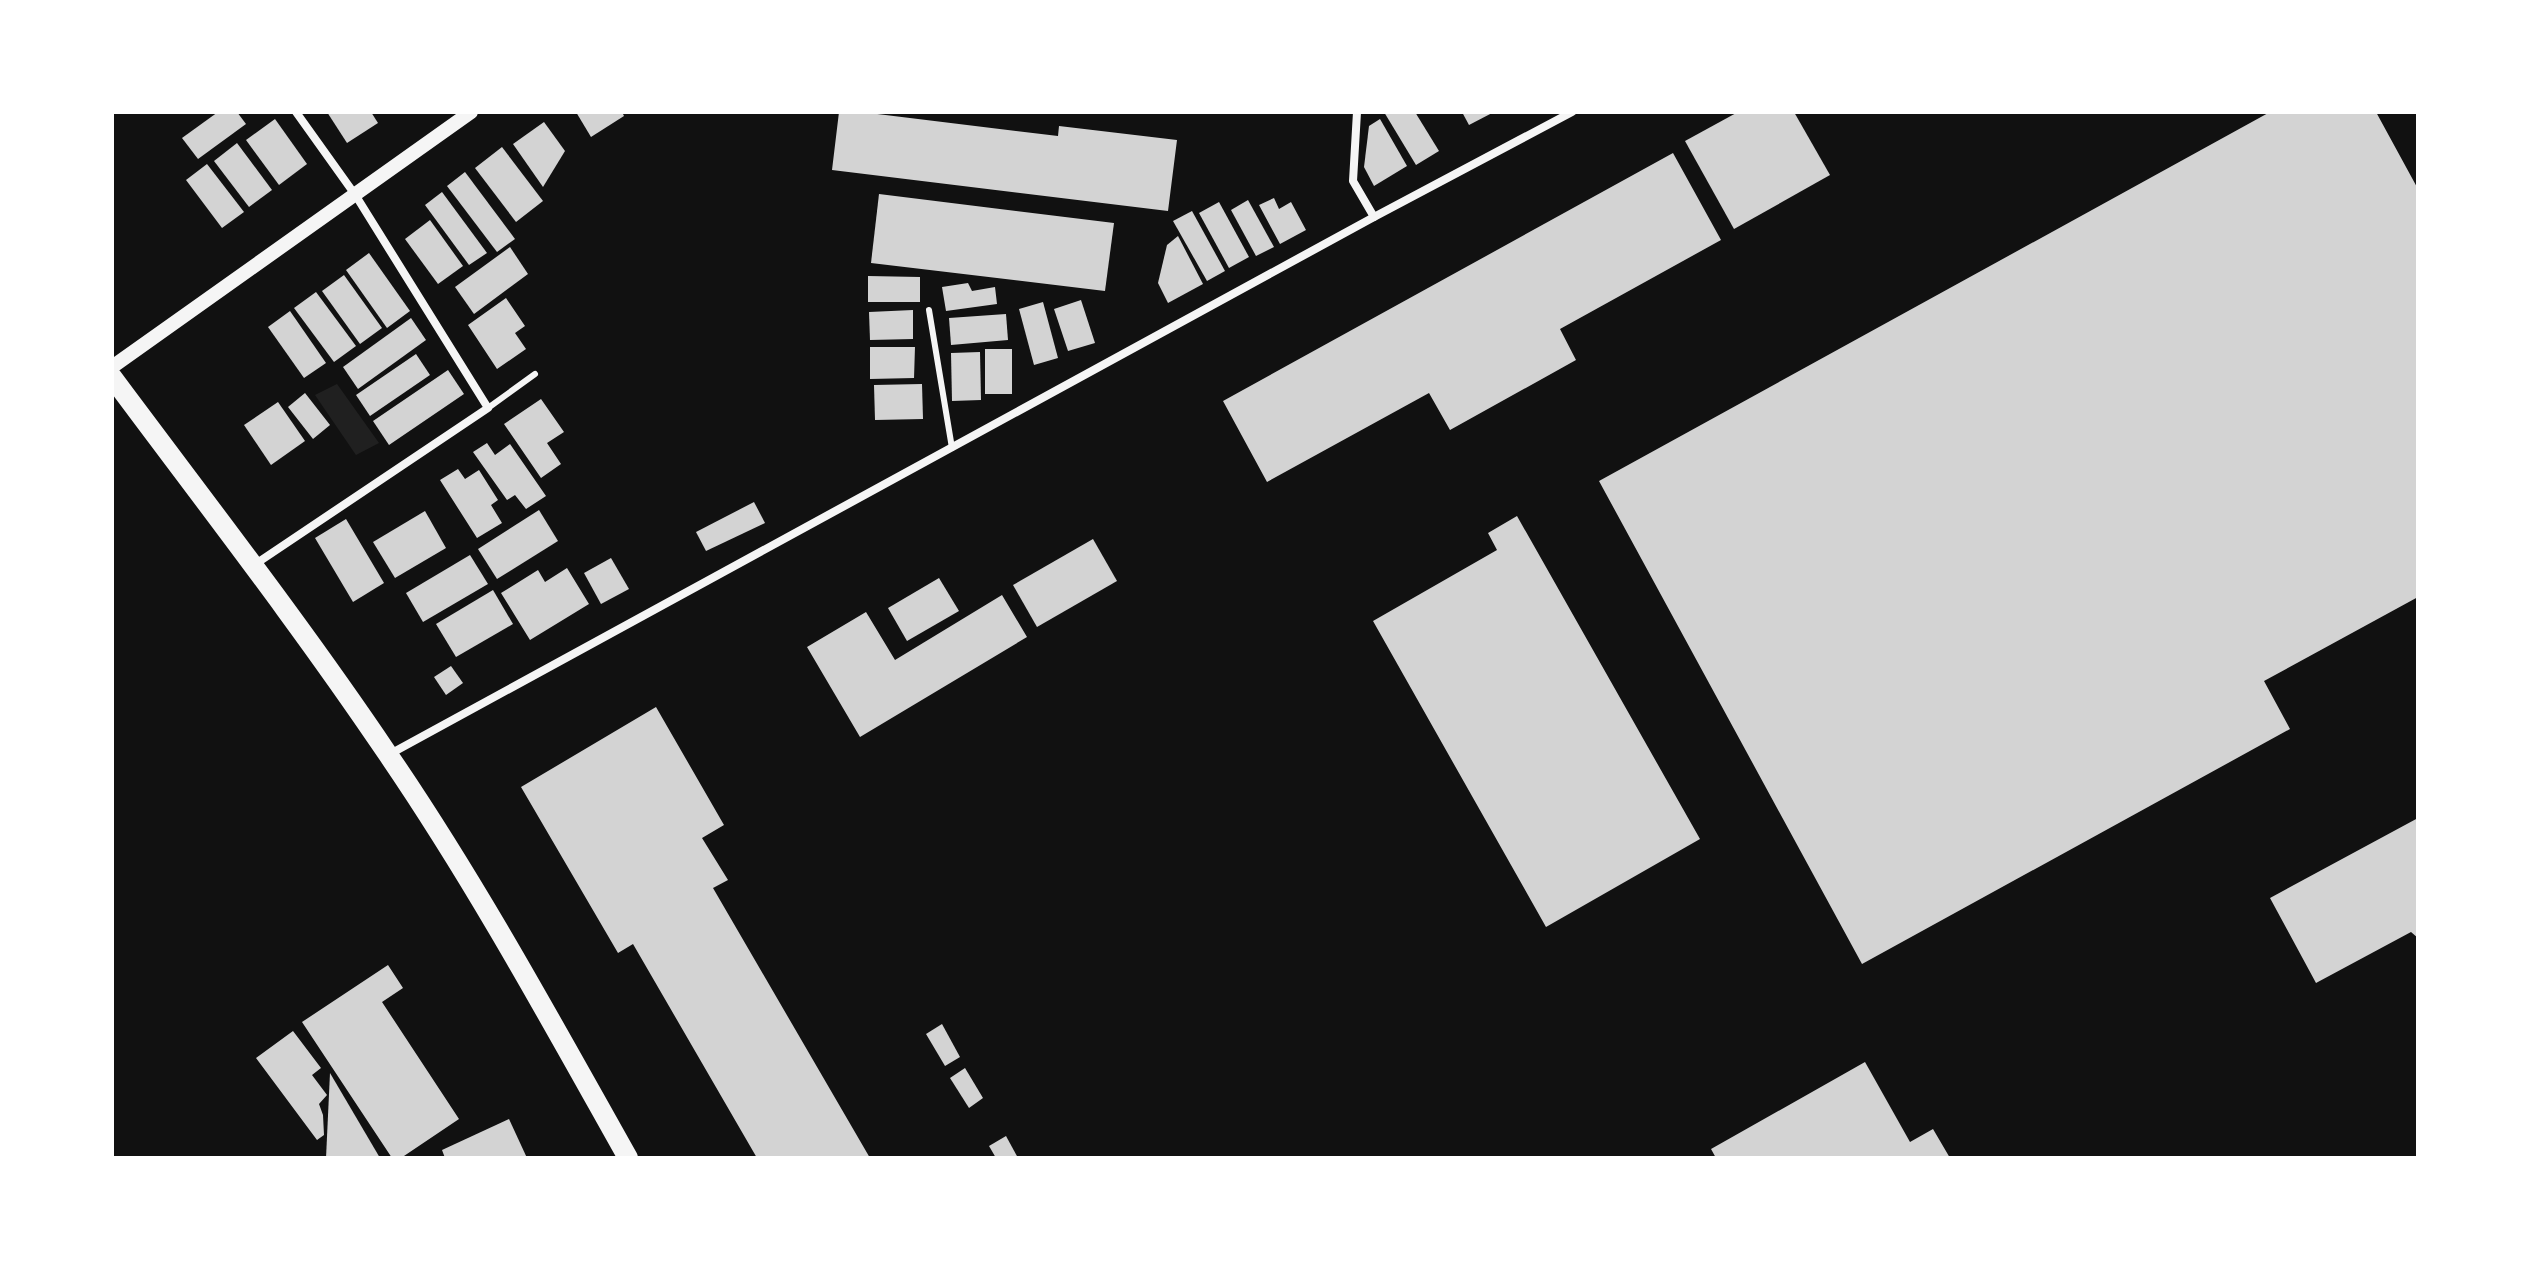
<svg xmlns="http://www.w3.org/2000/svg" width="2530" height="1270" viewBox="0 0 2530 1270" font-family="'PT Sans',sans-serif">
<rect width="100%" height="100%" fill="#111"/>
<!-- green -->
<polygon fill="#202020" points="337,384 379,443 356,455 315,395"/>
<!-- building -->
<g fill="#d3d3d3">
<polygon points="218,112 237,112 246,124 198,159 182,138"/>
<polygon points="327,112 371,112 378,123 347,143"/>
<polygon points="576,112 622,112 624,116 591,137"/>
<polygon points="839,112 861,112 1058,136 1059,126 1177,140 1168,211 832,170"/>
<polygon points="1384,112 1415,112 1439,151 1416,165"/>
<polygon points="1462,112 1494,112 1469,125"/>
<polygon points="1738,112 1794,112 1830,175 1734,229 1685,141"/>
<polygon points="2270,112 2376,112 2418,189 2418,597 2264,681 2290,729 1862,964 1599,481"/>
<polygon points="275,119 307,164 279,185 246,140"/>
<polygon points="1380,119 1407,166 1374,186 1364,167 1369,126"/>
<polygon points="544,122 565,151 543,187 513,144"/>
<polygon points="237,143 272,190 249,207 214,161"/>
<polygon points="502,147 543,201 516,222 475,168"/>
<polygon points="1673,153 1721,240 1560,329 1576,360 1450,430 1429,393 1267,482 1223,401"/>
<polygon points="207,164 244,212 222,228 186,180"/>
<polygon points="465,172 515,239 497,252 447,186"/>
<polygon points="442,192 487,253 469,265 425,205"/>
<polygon points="879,194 1114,223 1105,291 871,263"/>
<polygon points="1274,198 1279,209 1291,202 1306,230 1280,244 1259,205"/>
<polygon points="1248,200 1274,247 1256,256 1231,210"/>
<polygon points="1219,202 1249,257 1229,268 1199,213"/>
<polygon points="1192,211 1225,271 1207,281 1173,221"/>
<polygon points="430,220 463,266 438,284 405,239"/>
<polygon points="1178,236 1203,284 1168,303 1158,283 1167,245"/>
<polygon points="510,247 528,274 474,314 455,287"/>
<polygon points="369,253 410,311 387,328 346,270"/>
<polygon points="344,275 382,328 360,344 322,291"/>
<polygon points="868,276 920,277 920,302 868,302"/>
<polygon points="968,283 972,291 995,287 997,304 946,311 942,287"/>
<polygon points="316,292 356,346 334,362 294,308"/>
<polygon points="506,298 525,326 515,333 526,349 497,369 468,325"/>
<polygon points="1081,300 1095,343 1068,351 1054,309"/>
<polygon points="1043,302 1058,358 1034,365 1019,309"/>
<polygon points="913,310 913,339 870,340 869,312"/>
<polygon points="290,311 326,363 304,378 268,327"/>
<polygon points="1006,314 1008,340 951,345 949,318"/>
<polygon points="411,318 426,340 358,389 343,367"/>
<polygon points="870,347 915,347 914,378 870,379"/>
<rect x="985" y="349" width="27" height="45"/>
<polygon points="980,352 981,400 952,401 951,353"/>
<polygon points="416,354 430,375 370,416 356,395"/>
<polygon points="448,370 464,394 389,445 373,421"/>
<polygon points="922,384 923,419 875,420 874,385"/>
<polygon points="305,393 330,425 313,439 288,407"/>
<polygon points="541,399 564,432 547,443 561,464 541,478 504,424"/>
<polygon points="278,402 305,441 271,465 244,425"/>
<polygon points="487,443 495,455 510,444 546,496 526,509 515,495 507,500 473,452"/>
<polygon points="458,469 465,479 479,470 498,500 491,505 502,523 477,538 440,480"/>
<polygon points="754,502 765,523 706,551 696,532"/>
<polygon points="539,510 558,541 497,579 478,549"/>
<polygon points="425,511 446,548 395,578 373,542"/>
<polygon points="1517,516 1700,839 1546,927 1373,621 1497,550 1488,533"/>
<polygon points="346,519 384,583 353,602 315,538"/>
<polygon points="1093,539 1117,581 1037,627 1013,585"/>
<polygon points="470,555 488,584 423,622 406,593"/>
<polygon points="611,558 629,589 601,604 584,573"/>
<polygon points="567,568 589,604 530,640 501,593 538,570 545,582"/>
<polygon points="939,578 959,611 907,641 888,608"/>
<polygon points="493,590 513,624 456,657 436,624"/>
<polygon points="1002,595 1027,637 860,737 807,647 866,612 895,660"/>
<polygon points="451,666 463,683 446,695 434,677"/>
<polygon points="656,707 724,825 702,838 728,880 713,888 870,1158 757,1158 633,944 618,953 521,787"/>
<polygon points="2418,818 2418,938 2411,932 2316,983 2270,898"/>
<polygon points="388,965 403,988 382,1002 459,1119 401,1158 392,1158 302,1022"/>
<polygon points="942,1024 960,1057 945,1066 926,1034"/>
<polygon points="293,1031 321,1068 312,1075 327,1095 319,1104 323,1115 324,1135 317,1140 256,1058"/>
<polygon points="1865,1062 1910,1142 1933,1129 1950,1158 1716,1158 1711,1149"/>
<polygon points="965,1068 983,1098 969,1108 950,1078"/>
<polygon points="330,1073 380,1158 326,1158"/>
<polygon points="509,1119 527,1158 445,1158 442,1150"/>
<polygon points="1006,1136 1018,1158 996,1158 989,1146"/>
</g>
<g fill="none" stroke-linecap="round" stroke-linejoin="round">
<!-- service -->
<g stroke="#f5f5f5" stroke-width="6">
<polyline points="929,310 952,448"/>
<polyline points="488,408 535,374"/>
</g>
<!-- minor -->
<g stroke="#f5f5f5" stroke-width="8">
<polyline points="1357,112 1353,181 1374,217"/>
<polyline points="254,565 488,408 356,196 296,112"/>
<polyline points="390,754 1374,217 1572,112"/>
</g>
<!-- tertiary -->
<polyline stroke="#f5f5f5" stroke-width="14" points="112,367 471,112"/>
<!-- primary -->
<path stroke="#f5f5f5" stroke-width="20" d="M112 377C205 502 300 624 387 753 476 883 551 1021 628 1158"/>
</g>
<!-- border -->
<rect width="2530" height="1270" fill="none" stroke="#ffffff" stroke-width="228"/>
</svg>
